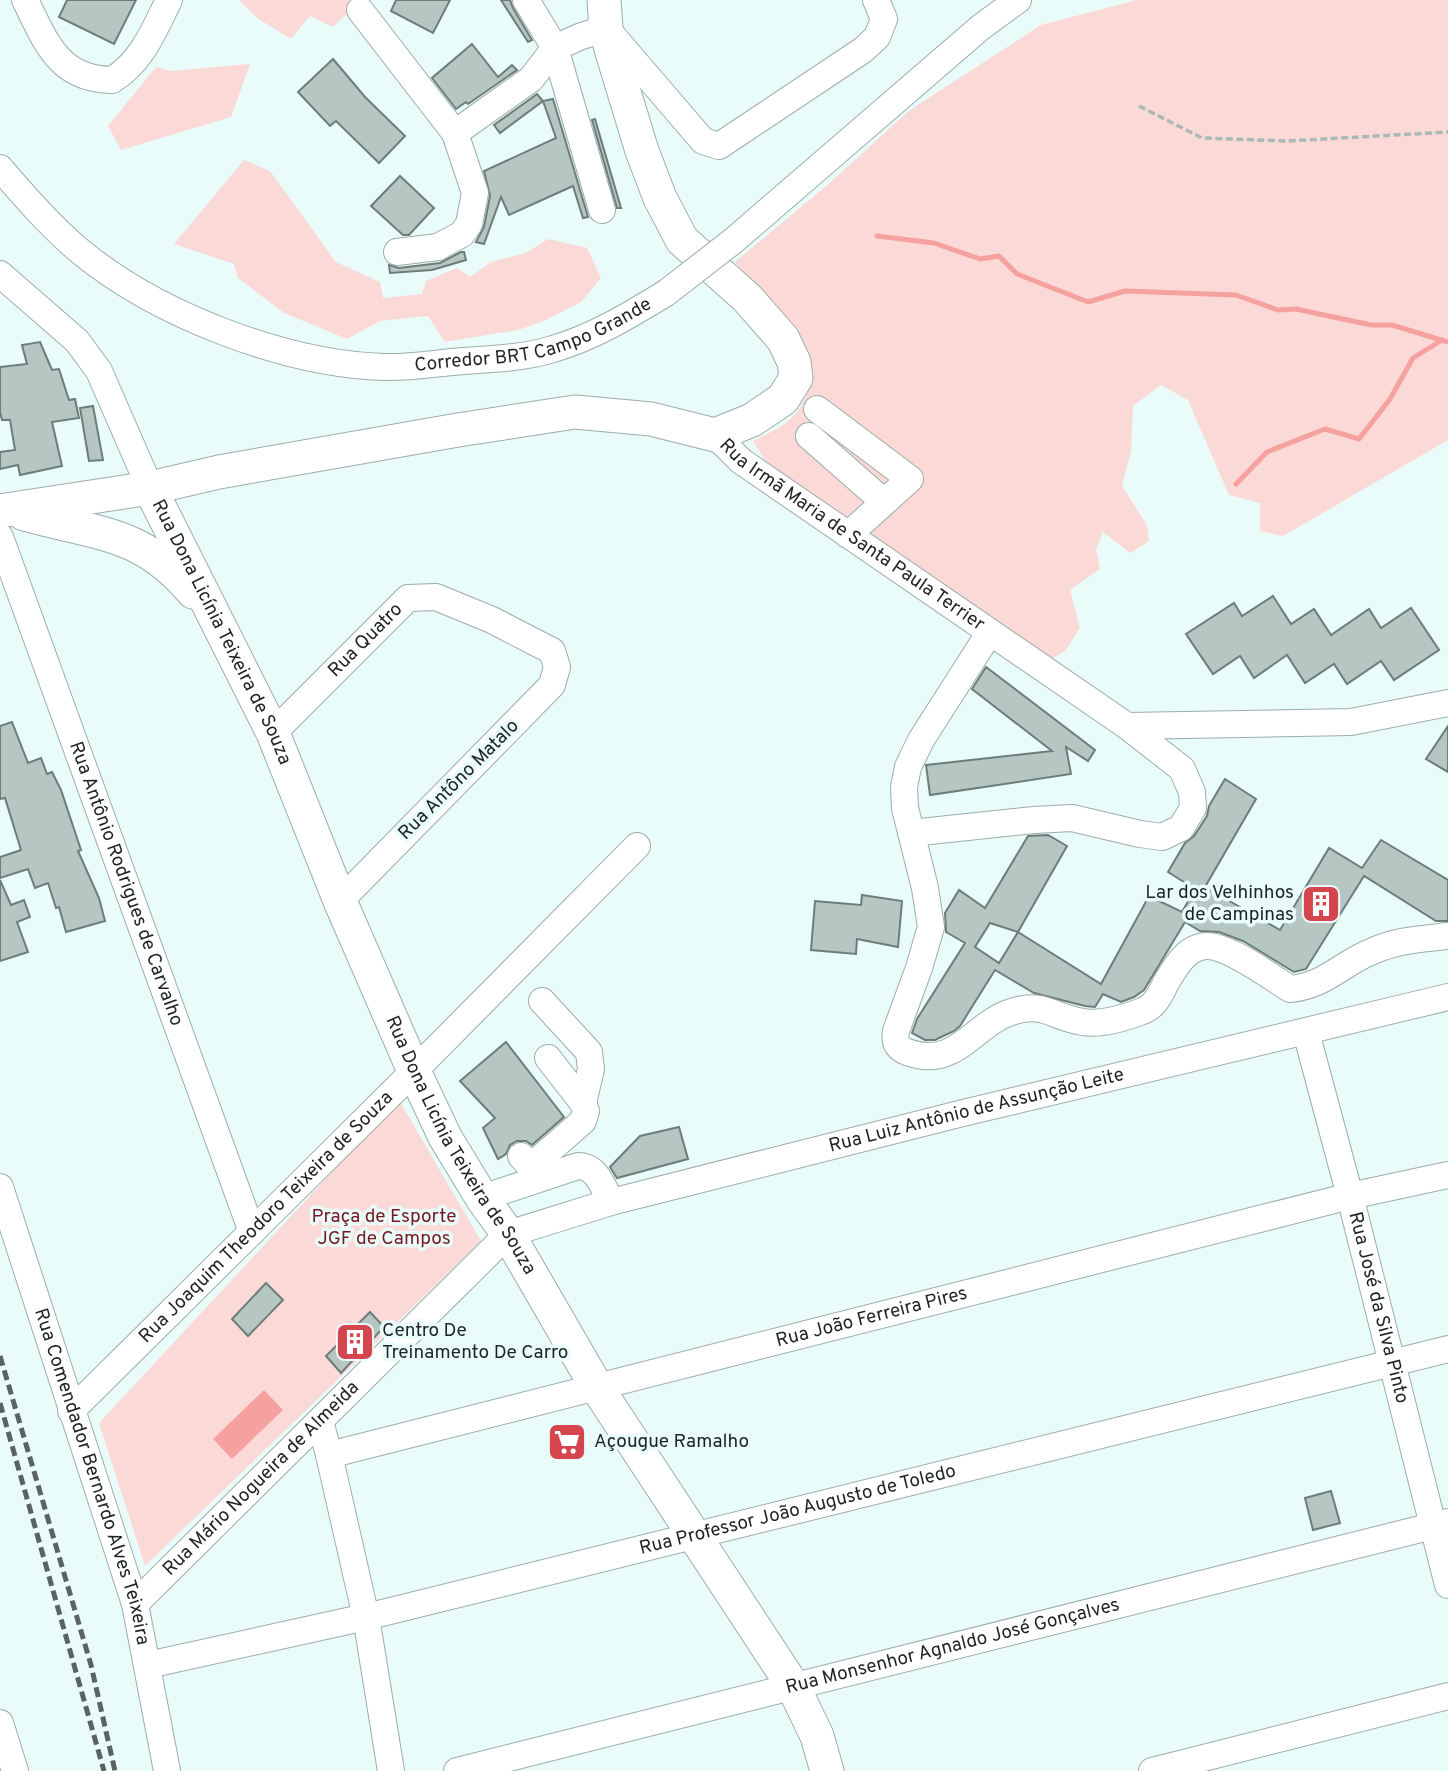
<svg xmlns="http://www.w3.org/2000/svg" width="1448" height="1771" viewBox="0 0 1448 1771" font-family="Overpass,sans-serif">
<rect width="100%" height="100%" fill="#e9fcf9"/>
<!-- green -->
<g fill="#fbd9d7">
<polygon points="239,0 361,0 333,27 310,16 291,39 257,18"/>
<path d="M1137 0H1448V440L1283 536 1260 531V503L1229 495 1188 400 1161 385 1133 406 1131 451 1122 486 1147 525 1149 541 1130 553 1103 532 1096 549 1100 569 1070 590 1080 628 1065 651 1047 662 767 464 753 441C793 422 800 417 814 374L801 341 735 262 825 187 910 110 1041 25Z"/>
<polygon points="250,64 231,117 121,150 108,126 156,67 171,71"/>
<polygon points="244,160 270,171 336,262 380,282 383,298 422,294 426,281 457,268 470,277 491,262 526,253 548,239 587,248 601,278 581,302 546,320 518,330 445,342 428,316 380,321 347,339 284,313 238,278 234,264 174,244"/>
<polygon points="399,1100 481,1241 145,1566 99,1423"/>
</g>
<!-- water -->
<polygon fill="#f4a19f" points="264,1390 283,1410 232,1459 213,1439"/>
<g fill="none" stroke-linecap="round" stroke-linejoin="round">
<!-- stream -->
<g stroke="#f4a19f" stroke-width="5">
<polyline points="877,236 934,243 980,259 999,256 1017,274 1088,302 1125,291 1236,295 1278,310 1296,309 1371,325 1392,325 1448,342"/>
<polyline points="1236,484 1267,452 1325,429 1359,439 1390,399 1413,358 1442,340"/>
</g>
</g>
<!-- building -->
<g fill="#b5c6c3" stroke="#6d7d7a" stroke-width="2" fill-rule="evenodd">
<polygon points="67,0 136,0 114,44 59,17"/>
<polygon points="396,0 450,0 433,33 391,11"/>
<polygon points="501,0 510,0 513,8 532,40 528,42"/>
<polygon points="472,44 498,77 512,65 517,70 468,104 466,102 456,109 432,78"/>
<polygon points="333,59 365,97 405,136 379,163 336,121 330,126 298,92"/>
<polygon points="537,94 543,101 500,133 494,125"/>
<polygon points="553,99 588,217 583,218 573,186 509,215 501,197 484,244 476,242 484,227 490,196 484,171 556,138 543,101"/>
<polygon points="595,119 621,208 617,208 592,120"/>
<polygon points="400,176 434,208 409,235 403,235 371,206"/>
<polygon points="461,252 464,252 466,260 432,270 390,273 389,265 399,268 440,263"/>
<polygon points="40,342 52,370 59,369 69,400 75,399 79,418 52,422 62,466 20,475 18,465 0,469 0,452 15,450 10,420 2,420 0,412 0,367 27,364 22,345"/>
<polygon points="93,406 103,460 89,461 80,408"/>
<polygon points="1273,596 1291,624 1314,609 1331,635 1369,609 1381,628 1411,608 1439,650 1394,680 1381,661 1347,684 1334,664 1305,683 1287,655 1254,678 1240,656 1213,674 1186,634 1234,603 1242,616"/>
<polygon points="986,667 1095,750 1088,761 1066,747 1071,774 930,795 926,765 1052,751 972,689"/>
<polygon points="12,722 28,763 41,758 47,774 52,772 61,790 81,850 78,851 99,898 105,921 66,932 59,907 56,908 48,883 35,888 28,869 0,878 0,857 21,850 5,798 0,799 0,726"/>
<polygon points="1448,726 1448,772 1426,759"/>
<path d="M1225 779 1256 799 1205 887 1280 930 1329 848 1362 868 1381 840 1448 880V921H1436L1364 876 1306 969 1294 972 1243 941 1219 932 1200 931 1185 922 1144 990 1134 997 1121 1002 1103 994 1095 1007 1085 1006 1034 993 995 970 960 1026 954 1031 935 1040H925L912 1033 917 1019 965 943 946 932 945 913 959 890 985 908 1028 836 1048 835 1067 846 1018 932 1101 984 1149 896 1182 912 1195 889 1168 872 1185 843 1194 836 1207 816 1209 806ZM990 923 1018 932 999 963 975 947Z"/>
<polygon points="0,880 11,905 24,900 30,917 17,922 28,952 0,961"/>
<polygon points="862,895 902,901 898,947 857,939 856,954 811,950 815,901 861,905"/>
<polygon points="506,1042 564,1117 532,1145 526,1141 517,1141 510,1145 506,1154 498,1159 483,1128 495,1118 460,1081"/>
<polygon points="679,1127 688,1159 617,1178 610,1167 640,1136"/>
<polygon points="266,1283 283,1300 248,1336 232,1319"/>
<polygon points="370,1312 384,1327 341,1373 326,1356"/>
<polygon points="1331,1491 1340,1523 1313,1530 1305,1498"/>
</g>
<g fill="none" stroke-linecap="round" stroke-linejoin="round">
<!-- minor casing -->
<g stroke="#9cadaa" stroke-width="28">
<g id="minor">
<path d="M25 0C46 42 58 79 112 80 142 62 154 30 169 0"/>
<polyline points="526,0 555,48 602,210"/>
<polyline points="360,10 455,133 475,193 469,224 462,234 438,247 397,252"/>
<polyline points="455,133 531,79 555,48 579,37 606,28 703,141 719,146 863,50 877,37 884,19 876,0"/>
<path id="s1" d="M0 168C26 198 51 227 81 252 158 315 285 364 384 367 410 368 437 363 463 361 492 359 525 358 553 349 594 337 630 315 666 293"/>
<polyline points="733,241 981,27 1018,0"/>
<polyline points="0,274 77,341 99,371 150,488"/>
<polyline points="817,409 910,479 848,535"/>
<path id="s2" d="M715 435 741 461 1127 726 1351 722 1448 703"/>
<polyline points="809,436 884,502"/>
<path id="s3" d="M0 537 252 1232"/>
<path d="M990 632 921 740 908 767 904 787 905 808 925 888 931 927 919 968 896 1031C894 1042 897 1048 907 1052 956 1070 972 1025 1011 1012 1044 1001 1054 1018 1083 1022 1100 1025 1124 1018 1140 1012 1156 1007 1160 994 1167 981 1176 966 1186 948 1205 946 1227 944 1271 977 1290 989 1325 986 1342 963 1373 951 1397 940 1422 939 1448 936"/>
<path id="s4" d="M273 733 408 598 436 597 492 620 552 651 557 667 552 685 340 901"/>
<polyline points="911,833 1034,820 1072,818 1140,834 1162,837 1181,828 1193,808 1192,792 1182,769 1127,726"/>
<polyline points="542,1001 589,1052 591,1069 583,1103"/>
<path id="s5" d="M1306 1032 1350 1196 1448 1585"/>
<polyline points="521,1156 527,1163 535,1163 583,1121 586,1111 583,1103 548,1058"/>
<path id="s6" d="M0 1187 135 1604 167 1771"/>
<path d="M482 1198 578 1166C597 1166 603 1187 611 1202"/>
<path id="s7" d="M71 1411 414 1071 637 846"/>
<path id="s8" d="M320 1421 329 1455 1350 1196 1448 1175"/>
<polyline points="329,1455 366,1617 391,1771"/>
<path id="s9" d="M135 1604 508 1234 611 1202 963 1113 1448 997"/>
<path id="s10" d="M148 1665 366 1617 1448 1349"/>
<polyline points="0,1723 15,1771"/>
<path id="s11" d="M457 1771 1448 1522"/>
<polyline points="1152,1771 1448,1696"/>
</g>
</g>
<!-- major casing -->
<g stroke="#9cadaa" stroke-width="35">
<g id="major">
<path id="s12" d="M150 488 273 733 340 901 414 1071 445 1137 482 1198 508 1234 596 1386 793 1686 817 1736 827 1771"/>
<polyline points="0,511 150,488 219,472 458,430 575,412 651,419 715,435 752,420 783,399 796,378 794,362 783,339 747,298 682,240 660,198 642,151 611,49 606,28 604,0"/>
<path d="M24 514C94 534 141 530 193 592"/>
</g>
</g>
<!-- path -->
<polyline stroke="#aab8b6" stroke-width="3.5" stroke-dasharray="7 3.5" stroke-linecap="butt" points="1139,106 1202,138 1288,141 1448,132"/>
<!-- minor -->
<use href="#minor" stroke="#fff" stroke-width="26"/>
<!-- major -->
<use href="#major" stroke="#fff" stroke-width="33"/>
<!-- rail -->
<g stroke="#596362" stroke-width="5" stroke-dasharray="10 5" stroke-linecap="butt">
<polyline points="0,1356 91,1665 115,1771"/>
<polyline points="0,1403 104,1771"/>
</g>
<!-- minor-bridge casing -->
<g stroke="#9cadaa" stroke-width="28" stroke-linecap="butt">
<polyline id="minor-bridge" points="666,293 733,241"/>
</g>
<!-- minor-bridge -->
<use href="#minor-bridge" stroke="#fff" stroke-width="26"/>
</g>
<!-- icons -->
<defs>
<g id="building-square" transform="scale(2.0125)"><rect x="-9" y="-9" width="18" height="18" rx="4" fill="#d5454e" stroke="#e9fcf9"/><path d="M-4-6H4V6H1V3H-1V6H-4ZM-2.5-4.3h1.7v1.8h-1.7ZM.8-4.3h1.7v1.8H.8ZM-2.5-1h1.7V.8h-1.7ZM.8-1h1.7V.8H.8Z" fill="#fff"/></g>
<g id="supermarket-square" transform="scale(2.0125)"><rect x="-9" y="-9" width="18" height="18" rx="4" fill="#d5454e" stroke="#e9fcf9"/><path d="M-6-5.5h2.5l.6 2H6L4.5 2H-2.5L-4.4-4H-6ZM-1.5 3.2a1.3 1.3 0 1 0 .1 0ZM3 3.2a1.3 1.3 0 1 0 .1 0Z" fill="#fff"/></g>
</defs>
<g fill-rule="evenodd">
<use href="#building-square" x="1321" y="904"/>
<use href="#building-square" x="355" y="1342"/>
<use href="#supermarket-square" x="567" y="1442"/>
</g>
<g text-anchor="middle" dominant-baseline="central" stroke-width="7" stroke-linejoin="round" paint-order="stroke">
<!-- street labels -->
<g font-size="19" fill="#1e2423" stroke="#e9fcf9">
<text stroke="none"><textPath href="#s1" startOffset="600">Corredor BRT Campo Grande</textPath></text>
<text stroke="none"><textPath href="#s2" startOffset="170">Rua Irmã Maria de Santa Paula Terrier</textPath></text>
<text stroke="none"><textPath href="#s12" startOffset="161">Rua Dona Licínia Teixeira de Souza</textPath></text>
<text stroke="none"><textPath href="#s4" startOffset="131">Rua Quatro</textPath></text>
<text transform="translate(459 780) rotate(-45)">Rua Antôno Matalo</text>
<text stroke="none"><textPath href="#s3" startOffset="369">Rua Antônio Rodrigues de Carvalho</textPath></text>
<text stroke="none"><textPath href="#s9" startOffset="1010">Rua Luiz Antônio de Assunção Leite</textPath></text>
<text stroke="none"><textPath href="#s12" startOffset="728">Rua Dona Licínia Teixeira de Souza</textPath></text>
<text stroke="none"><textPath href="#s7" startOffset="275">Rua Joaquim Theodoro Teixeira de Souza</textPath></text>
<text stroke="none"><textPath href="#s5" startOffset="285">Rua José da Silva Pinto</textPath></text>
<text stroke="none"><textPath href="#s8" startOffset="595">Rua João Ferreira Pires</textPath></text>
<text stroke="none"><textPath href="#s6" startOffset="304">Rua Comendador Bernardo Alves Teixeira</textPath></text>
<text stroke="none"><textPath href="#s9" startOffset="178">Rua Mário Nogueira de Almeida</textPath></text>
<text stroke="none"><textPath href="#s10" startOffset="668">Rua Professor João Augusto de Toledo</textPath></text>
<text stroke="none"><textPath href="#s11" startOffset="511">Rua Monsenhor Agnaldo José Gonçalves</textPath></text>
</g>
<!-- poi labels -->
<g font-size="19" fill="#1e2423" stroke="#e9fcf9" text-anchor="start">
<text x="1294" y="893" text-anchor="end">Lar dos Velhinhos<tspan x="1294" dy="22">de Campinas</tspan></text>
<text x="382" y="1331">Centro De<tspan x="382" dy="22">Treinamento De Carro</tspan></text>
<text x="594" y="1442">Açougue Ramalho</text>
</g>
<!-- park labels -->
<g font-size="19" fill="#771721" stroke="#e9fcf9">
<text x="384" y="1217">Praça de Esporte<tspan x="384" dy="22">JGF de Campos</tspan></text>
</g>
</g>
</svg>
